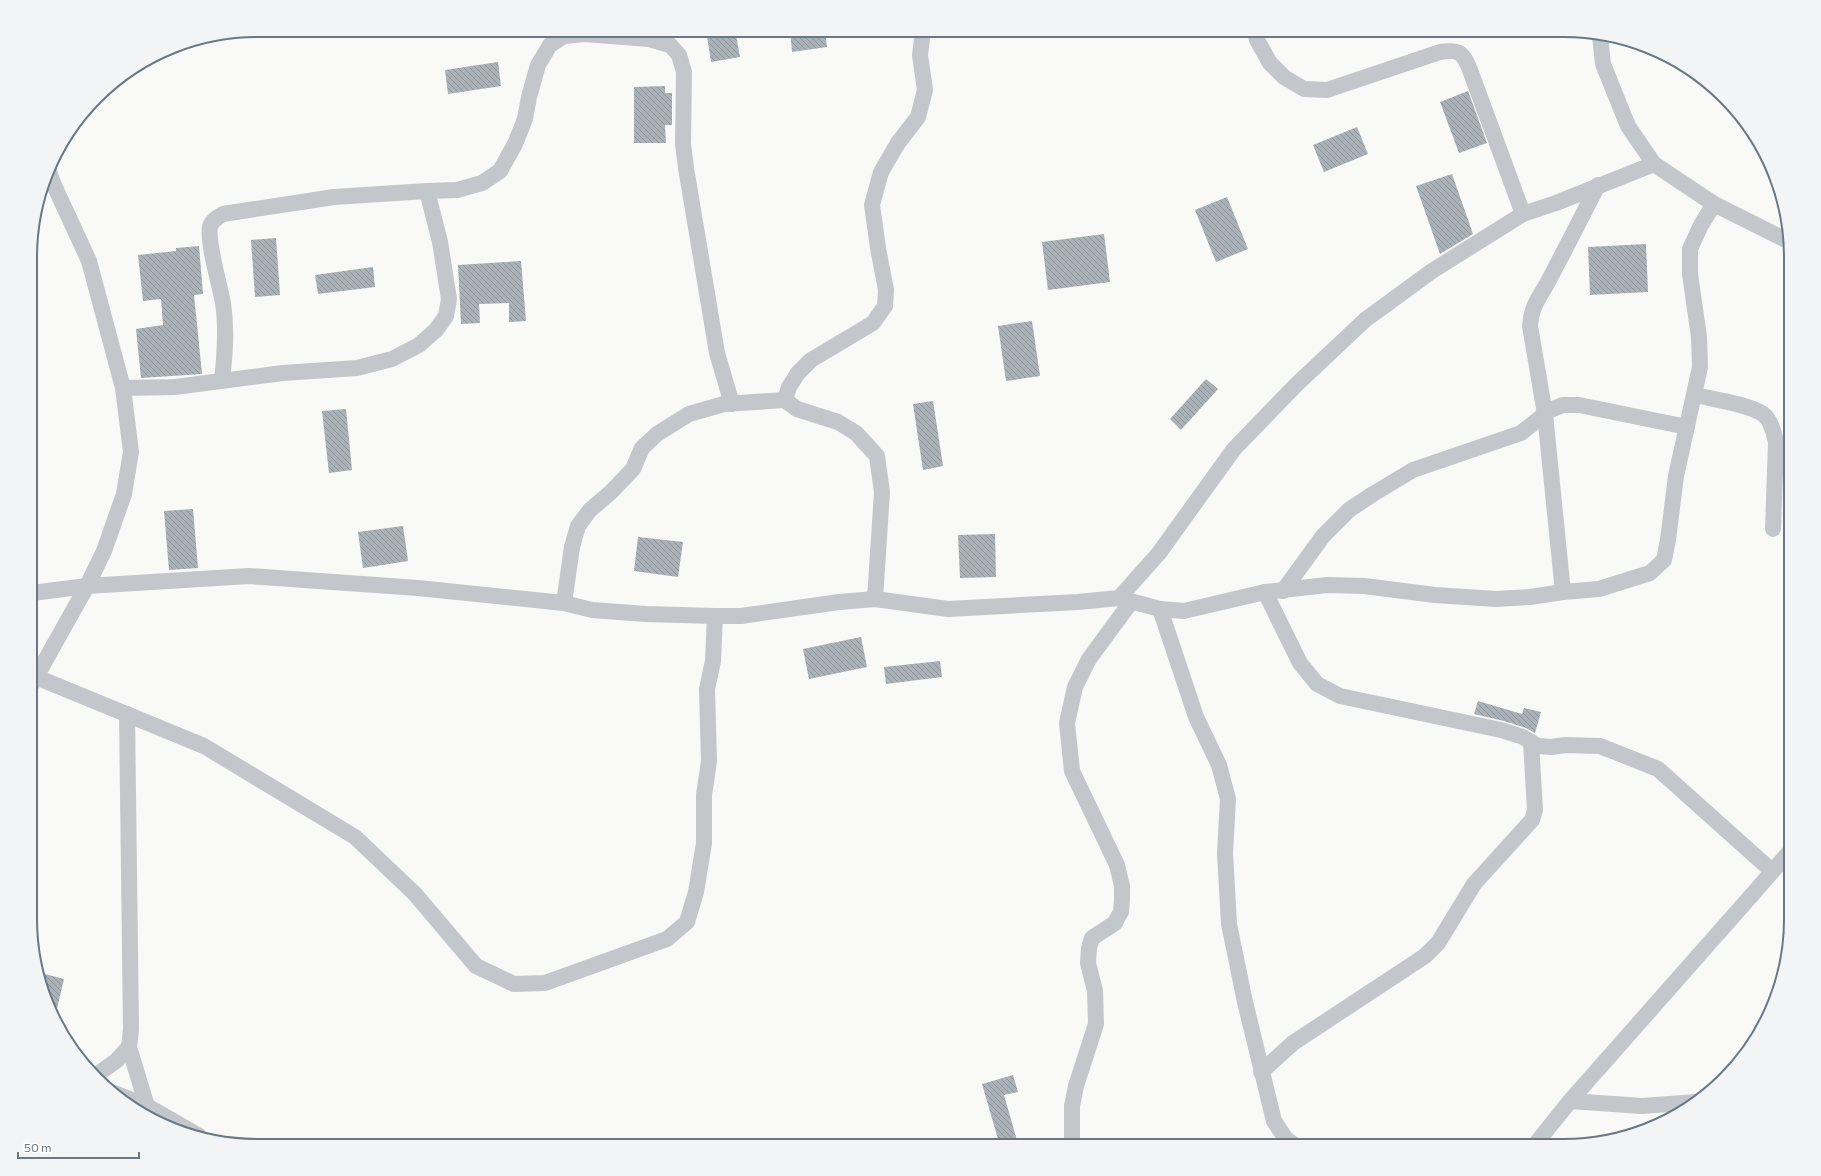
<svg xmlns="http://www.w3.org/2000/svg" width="1821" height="1176" viewBox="0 0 1821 1176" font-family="Commissioner,sans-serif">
<defs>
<pattern id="building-back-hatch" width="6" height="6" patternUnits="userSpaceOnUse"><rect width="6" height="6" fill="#aab1b7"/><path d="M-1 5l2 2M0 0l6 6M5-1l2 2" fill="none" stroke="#8e959a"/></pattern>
</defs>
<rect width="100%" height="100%" fill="#f9f9f7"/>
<!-- building -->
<g fill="url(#building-back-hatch)">
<polygon points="706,30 735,30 740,57 711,62"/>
<polygon points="790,30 825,30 827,47 792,52"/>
<polygon points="498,62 501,86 448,94 445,70"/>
<polygon points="665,86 665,93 672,93 672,125 665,125 666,143 634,143 634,87"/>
<polygon points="1468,91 1487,143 1459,153 1440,102"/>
<polygon points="1357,127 1368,154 1324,172 1313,145"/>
<polygon points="1452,174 1473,234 1440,254 1416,186"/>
<polygon points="1227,197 1248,249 1216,262 1195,210"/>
<polygon points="1104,234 1110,282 1048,290 1042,242"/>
<polygon points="276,238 280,295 255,297 251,240"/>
<polygon points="1646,244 1648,292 1590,295 1588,247"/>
<polygon points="199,246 203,294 194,295 202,374 141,378 136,329 163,325 161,299 143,301 138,255 176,251 176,248"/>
<polygon points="521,261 526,321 509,322 509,303 479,304 480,323 461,324 458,265"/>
<polygon points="373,267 375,287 318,294 315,275"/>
<polygon points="1032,321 1040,376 1006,381 998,326"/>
<polygon points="1206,379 1218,389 1181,430 1170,419"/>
<polygon points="933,401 943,466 923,470 913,404"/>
<polygon points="346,409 352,470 329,473 322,411"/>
<polygon points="193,509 198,568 169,570 164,511"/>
<polygon points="403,526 408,561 363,568 358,532"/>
<polygon points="995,534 996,577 960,578 958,535"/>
<polygon points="638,537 683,542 678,577 634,571"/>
<polygon points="861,637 867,667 809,679 803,649"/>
<polygon points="940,661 942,677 886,684 884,667"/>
<polygon points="1478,701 1522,714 1524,708 1541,712 1535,733 1526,728 1504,721 1474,714"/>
<polygon points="41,973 64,979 55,1017 46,990"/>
<polygon points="1013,1075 1018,1092 1004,1095 1018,1144 1000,1146 982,1084"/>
</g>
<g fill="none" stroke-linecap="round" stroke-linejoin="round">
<!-- street -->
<g stroke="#c3c6ca" stroke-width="16">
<path d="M1254 30 1257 40 1270 63 1284 77 1304 89 1327 90 1440 52C1459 49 1463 52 1470 70L1523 214"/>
<polyline points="1600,36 1603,64 1628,126 1654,164 1714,204 1790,242"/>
<path d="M222 380C225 354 227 329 223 303 220 286 207 242 210 227 212 220 218 217 223 214L334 197 427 191"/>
<polyline points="123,388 175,387 283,373 357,368 392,359 419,345 436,330 446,316 449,299 440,242 427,191 457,190 482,183 500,171 515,144 525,119 529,97 538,65 550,45 564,36 585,34 649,39 670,45 679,55 684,72 683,144 686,168 717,353 732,404"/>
<path d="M1695 395C1712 399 1749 404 1763 414 1771 420 1774 433 1776 442L1773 529"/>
<polyline points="1283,591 1323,536 1349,510 1373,494 1413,470 1521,433 1550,410 1563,405 1579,405 1687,427"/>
<polyline points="1265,592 1300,663 1317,684 1340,696 1501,730 1523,737 1538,746 1551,747 1565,745 1600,746 1658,769 1772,871"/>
<path d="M1563 592 1545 414 1530 326C1531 304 1542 295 1551 276 1567 246 1582 216 1598 185"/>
<polyline points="32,593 87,586 249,576 418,588 564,603 592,610 646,614 715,616 741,616 839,602 875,599 948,609 1078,602 1119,598 1159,553 1234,449 1297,384 1365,320 1432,271 1523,214 1556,203 1654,164"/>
<polyline points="1119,598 1160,609 1184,611 1265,592 1327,585 1364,586 1435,595 1496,599 1530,597 1563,592 1599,589 1650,573 1664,560 1668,540 1676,476 1700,367 1699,337 1690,274 1690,249 1701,225 1714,204"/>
<polyline points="875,599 882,492 877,456 856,433 838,422 797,409 785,400 789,387 798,373 811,360 873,323 885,306 886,290 878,248 872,205 881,172 898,143 918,117 925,90 920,55 923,30"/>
<polyline points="564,603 572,547 578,526 590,510 611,492 633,469 642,448 657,434 689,414 724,404 785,400"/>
<polyline points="1160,609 1196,717 1219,765 1228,799 1225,853 1229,924 1245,1002 1274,1121 1286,1139 1296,1146"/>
<polyline points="36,677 204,746 355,837 415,894 476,966 514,984 545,983 667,939 687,922 696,892 704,843 704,795 709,761 707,689 713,661 715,616"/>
<polyline points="32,684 87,586 104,551 124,494 131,452 123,388 89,261 53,183 49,171"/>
<polyline points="127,714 131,1029 129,1047 147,1106"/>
<polyline points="1261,1072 1293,1043 1425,956 1438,943 1474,884 1532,820 1535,810 1531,742"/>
<polyline points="95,1076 116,1061 129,1047"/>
<polyline points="114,1093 147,1106 199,1136"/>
<polyline points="1570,1101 1642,1106 1697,1102"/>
<polyline points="1072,1146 1072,1106 1076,1086 1096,1024 1095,991 1088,963 1089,948 1092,938 1115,923 1118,917 1121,912 1122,899 1122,886 1117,865 1072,771 1067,723 1075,687 1089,659 1131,602"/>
<polyline points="1534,1146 1570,1101 1758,888 1791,850"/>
</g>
</g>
<!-- crop -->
<path d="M0 0H1821V1176H0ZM257 37H1564A220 220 0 0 1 1784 257V919A220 220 0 0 1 1564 1139H257A220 220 0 0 1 37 919V257A220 220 0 0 1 257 37Z" fill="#f3f4f5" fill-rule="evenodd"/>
<path fill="none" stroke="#6a7886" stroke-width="2" d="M257 37H1564A220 220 0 0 1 1784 257V919A220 220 0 0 1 1564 1139H257A220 220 0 0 1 37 919V257A220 220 0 0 1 257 37Z"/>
<!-- scale -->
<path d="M18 1152v6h121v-6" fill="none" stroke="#6a7886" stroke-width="2"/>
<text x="24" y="1152" font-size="12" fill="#6a7886" stroke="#ffffff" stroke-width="3" paint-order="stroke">50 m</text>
</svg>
